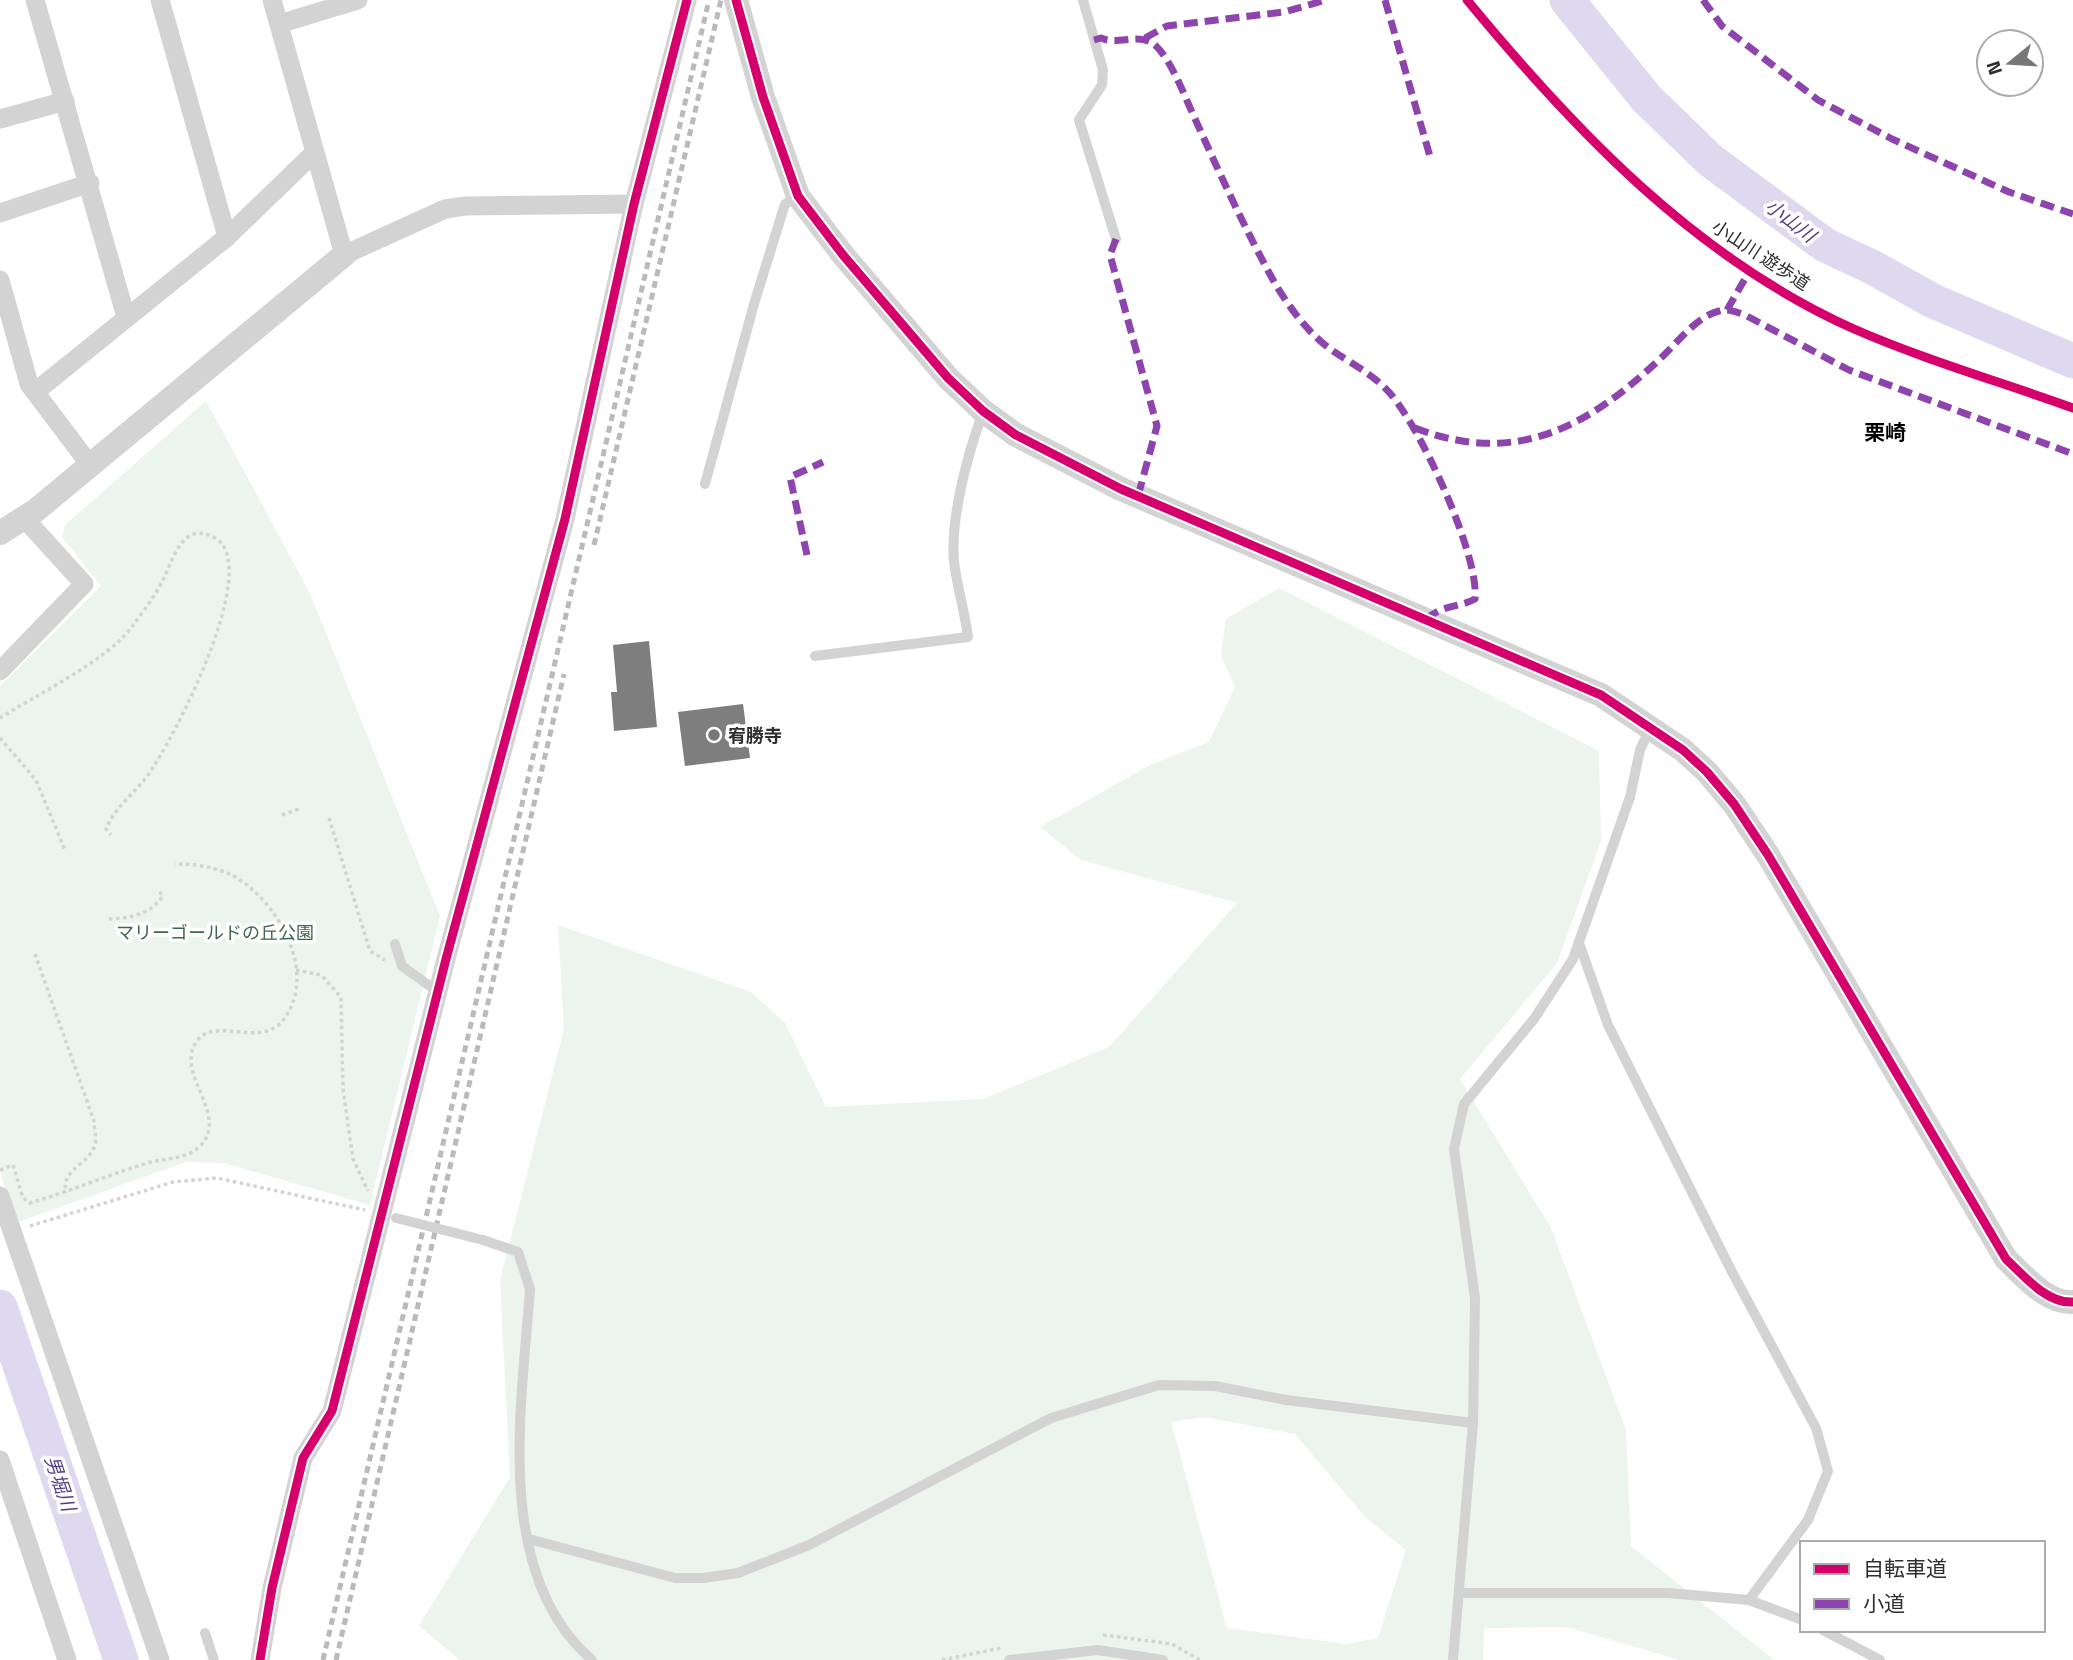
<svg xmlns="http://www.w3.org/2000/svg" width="2073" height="1660" viewBox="0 0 2073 1660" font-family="'Titillium Web','Noto Sans JP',sans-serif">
<rect width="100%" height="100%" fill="#fff"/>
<!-- green -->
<g fill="#ecf4ee" fill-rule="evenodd">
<polygon points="206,401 309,591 440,916 370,1205 224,1163 186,1162 16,1223 0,1171 0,686 101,586 62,537 65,525"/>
<path d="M1279 588 1599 751 1601 841 1557 963 1460 1079 1551 1228 1626 1430 1631 1546 1774 1660H1680L1567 1627 1484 1628 1483 1660H460L419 1626 510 1477 500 1280 564 1029 558 925 751 992 785 1023 826 1107 983 1099 1109 1047 1237 903 1081 860 1040 827 1150 765 1209 742 1235 687 1221 655 1226 619ZM1205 1417 1295 1434 1365 1517 1406 1550 1378 1638 1347 1644 1227 1628 1171 1422Z"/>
</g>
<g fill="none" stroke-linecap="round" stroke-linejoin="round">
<!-- river -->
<g stroke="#dfd9f0" stroke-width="35">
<polyline points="1567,0 1646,98 1710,160 1825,245 1872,267 1933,301 2073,361"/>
<polyline points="0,1307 121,1660"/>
</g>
</g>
<!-- building -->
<g fill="#7e7e7e">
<polygon points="649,641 657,727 614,731 611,692 617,692 613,645"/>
<polygon points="743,704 750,758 685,766 678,712"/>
</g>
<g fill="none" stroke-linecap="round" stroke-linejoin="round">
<!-- path -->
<g stroke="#d3d3d3" stroke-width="3.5" stroke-dasharray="3.5 3.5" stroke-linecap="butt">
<path d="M0 718C36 695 106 661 131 628 142 613 155 596 163 580 174 558 182 520 215 538 264 566 172 742 148 775 134 794 115 807 106 829L111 835"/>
<polyline points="0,738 36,780 65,850"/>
<polyline points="282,815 299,809"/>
<polyline points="329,818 370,951 385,960"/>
<path d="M109 919C130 918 150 915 163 896L159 891"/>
<path d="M35 954 94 1121C94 1128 97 1138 95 1145 89 1165 60 1169 66 1193"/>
<polyline points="296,970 321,975 341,997 343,1089 353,1159 368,1191"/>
<path d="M0 1170 13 1165 23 1198 30 1203C71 1191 110 1174 151 1162 168 1158 187 1159 200 1146 231 1115 173 1073 197 1041 216 1015 261 1050 284 1019 318 973 279 904 237 878 218 867 196 864 175 864"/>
<polyline points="30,1226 173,1182 217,1178 365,1210"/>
<polyline points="1103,1635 1172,1644 1200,1660"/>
<polyline points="942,1660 1001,1648"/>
</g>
<!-- service -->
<g stroke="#d3d3d3" stroke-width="10">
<polyline points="1083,0 1103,70 1102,85 1079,120 1116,239"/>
<polyline points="705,484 754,304 785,204 797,197"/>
<path d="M815 656 968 637C965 612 957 587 954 562 950 518 968 453 983 412"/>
<polyline points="1579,943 1608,1025 1732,1272 1816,1428 1828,1471 1808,1520 1749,1600"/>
<polyline points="395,944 402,966 438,992"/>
<path d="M483 1240 518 1252 530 1289C522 1405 492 1574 592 1660"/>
<polyline points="529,1539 675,1578 703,1578 738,1573 809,1545 1051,1418 1159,1385 1215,1386 1286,1400 1473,1423"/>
<polyline points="1459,1593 1668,1593 1749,1600 1802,1620"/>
<polyline points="1823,1630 1880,1660"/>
<polyline points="205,1633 214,1660"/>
<polyline points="1009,1660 1098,1650 1163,1660"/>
<polyline points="1453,1660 1473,1423 1475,1298 1454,1149 1464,1104 1534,1019 1573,959 1630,797 1640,750 1649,730"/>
</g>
<!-- minor -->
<g stroke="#d3d3d3" stroke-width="19">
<polyline points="35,0 126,317"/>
<polyline points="160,0 227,237"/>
<polyline points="272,0 344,255 445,209 465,206 634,204"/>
<polyline points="279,24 358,0"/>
<polyline points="0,119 65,101"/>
<polyline points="0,213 90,183"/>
<polyline points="0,280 29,384 90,465"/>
<polyline points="35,392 227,237 314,153"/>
<polyline points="0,671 84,584 25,519"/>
<polyline points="0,1196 160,1660"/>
<polyline points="0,1460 67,1660"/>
<polyline points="260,1660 272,1588 303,1458 332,1411 446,959 565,519 634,204 687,0"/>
</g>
<!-- tertiary -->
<g stroke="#d3d3d3" stroke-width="24">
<path d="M736 0 763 97 798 196 843 255 948 378 983 411 1016 435 1121 489 1601 695 1683 750 1707 772 1734 804 1768 855 2006 1259C2023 1275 2047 1304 2073 1302"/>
<polyline points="0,533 35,511 344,255"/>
</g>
<!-- rail -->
<g stroke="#bababa" stroke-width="5" stroke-dasharray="7 5" stroke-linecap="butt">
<polyline points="594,545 721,0"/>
<polyline points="323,1660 709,0"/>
<polyline points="336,1660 564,674"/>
</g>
<!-- service-bridge -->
<polyline stroke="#d3d3d3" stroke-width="10" points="396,1218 483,1240"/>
<!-- quiet -->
<g stroke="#8e44ad" stroke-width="7" stroke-dasharray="14 7" stroke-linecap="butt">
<polyline points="1385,0 1431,160"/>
<polyline points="1703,0 1722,26 1818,100 1892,139 2009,192 2073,214"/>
<polyline points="1145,38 1167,26 1284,12 1326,0"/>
<path d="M1094 40 1101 38C1119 46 1141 31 1156 46 1172 61 1186 100 1196 121 1220 174 1244 227 1272 278 1286 303 1306 331 1329 348 1348 362 1368 371 1385 388 1417 418 1480 556 1475 599 1458 608 1441 605 1427 619"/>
<polyline points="1116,239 1110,255 1157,426 1138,496"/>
<polyline points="1727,310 1750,270"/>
<path d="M1415 428C1516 467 1588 427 1661 358 1677 343 1697 316 1719 311 1727 308 1736 312 1745 315L1849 370 2073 454"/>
<polyline points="807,555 790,477 823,462"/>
</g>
<!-- cycleway casing -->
<g stroke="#fff" stroke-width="13">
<g id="cycleway">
<path d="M736 0 763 97 798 196 843 255 948 378 983 411 1016 435 1121 489 1601 695 1683 750 1707 772 1734 804 1768 855 2006 1259C2023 1275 2047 1304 2073 1302"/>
<path d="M1467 0C1575 131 1697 259 1854 329 1925 360 2001 382 2073 408"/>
<polyline points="260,1660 272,1588 303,1458 332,1411 446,959 565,519 634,204 687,0"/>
</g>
</g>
<!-- cycleway -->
<use href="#cycleway" stroke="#d6006c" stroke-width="9"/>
</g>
<!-- markers -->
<circle fill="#777" stroke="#fff" stroke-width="2.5" cx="714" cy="735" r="7"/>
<g text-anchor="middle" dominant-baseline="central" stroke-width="7" stroke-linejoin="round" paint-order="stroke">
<!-- street labels -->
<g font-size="18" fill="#2e2e2e" stroke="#fff">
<text transform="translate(1761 255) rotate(33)">小山川 遊歩道</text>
</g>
<!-- poi labels -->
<g font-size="18" font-weight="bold" fill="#2e2e2e" stroke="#fff" text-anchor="start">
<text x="728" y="735">宥勝寺</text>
</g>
<!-- park labels -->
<g font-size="18" fill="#3d674e" stroke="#fff">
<text x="215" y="932">マリーゴールドの丘公園</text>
</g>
<!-- water labels -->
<g font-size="19" font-style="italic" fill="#53408c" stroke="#fff">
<text transform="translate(1791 220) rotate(37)">小山川</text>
<text transform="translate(61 1483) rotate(71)">男堀川</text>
</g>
<!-- quarter labels -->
<g font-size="21" font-weight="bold" fill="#000" stroke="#fff">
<text x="1885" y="432">栗崎</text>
</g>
</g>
<!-- legend -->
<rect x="1800" y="1541" width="245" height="91" fill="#ffffff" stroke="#ababab" stroke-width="2"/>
<rect x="1814" y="1564" width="35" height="10" fill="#d6006c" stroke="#ababab" stroke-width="2"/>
<text x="1863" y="1576" font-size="21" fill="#2e2e2e">自転車道</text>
<rect x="1814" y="1599" width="35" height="10" fill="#8e44ad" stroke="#ababab" stroke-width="2"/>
<text x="1863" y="1611" font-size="21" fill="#2e2e2e">小道</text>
<!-- north arrow -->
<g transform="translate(2010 63) rotate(252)"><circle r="33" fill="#ffffff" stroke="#ababab" stroke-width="2"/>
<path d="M0-5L12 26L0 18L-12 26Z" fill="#777777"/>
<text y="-10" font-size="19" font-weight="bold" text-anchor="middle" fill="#2e2e2e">N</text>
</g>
</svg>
